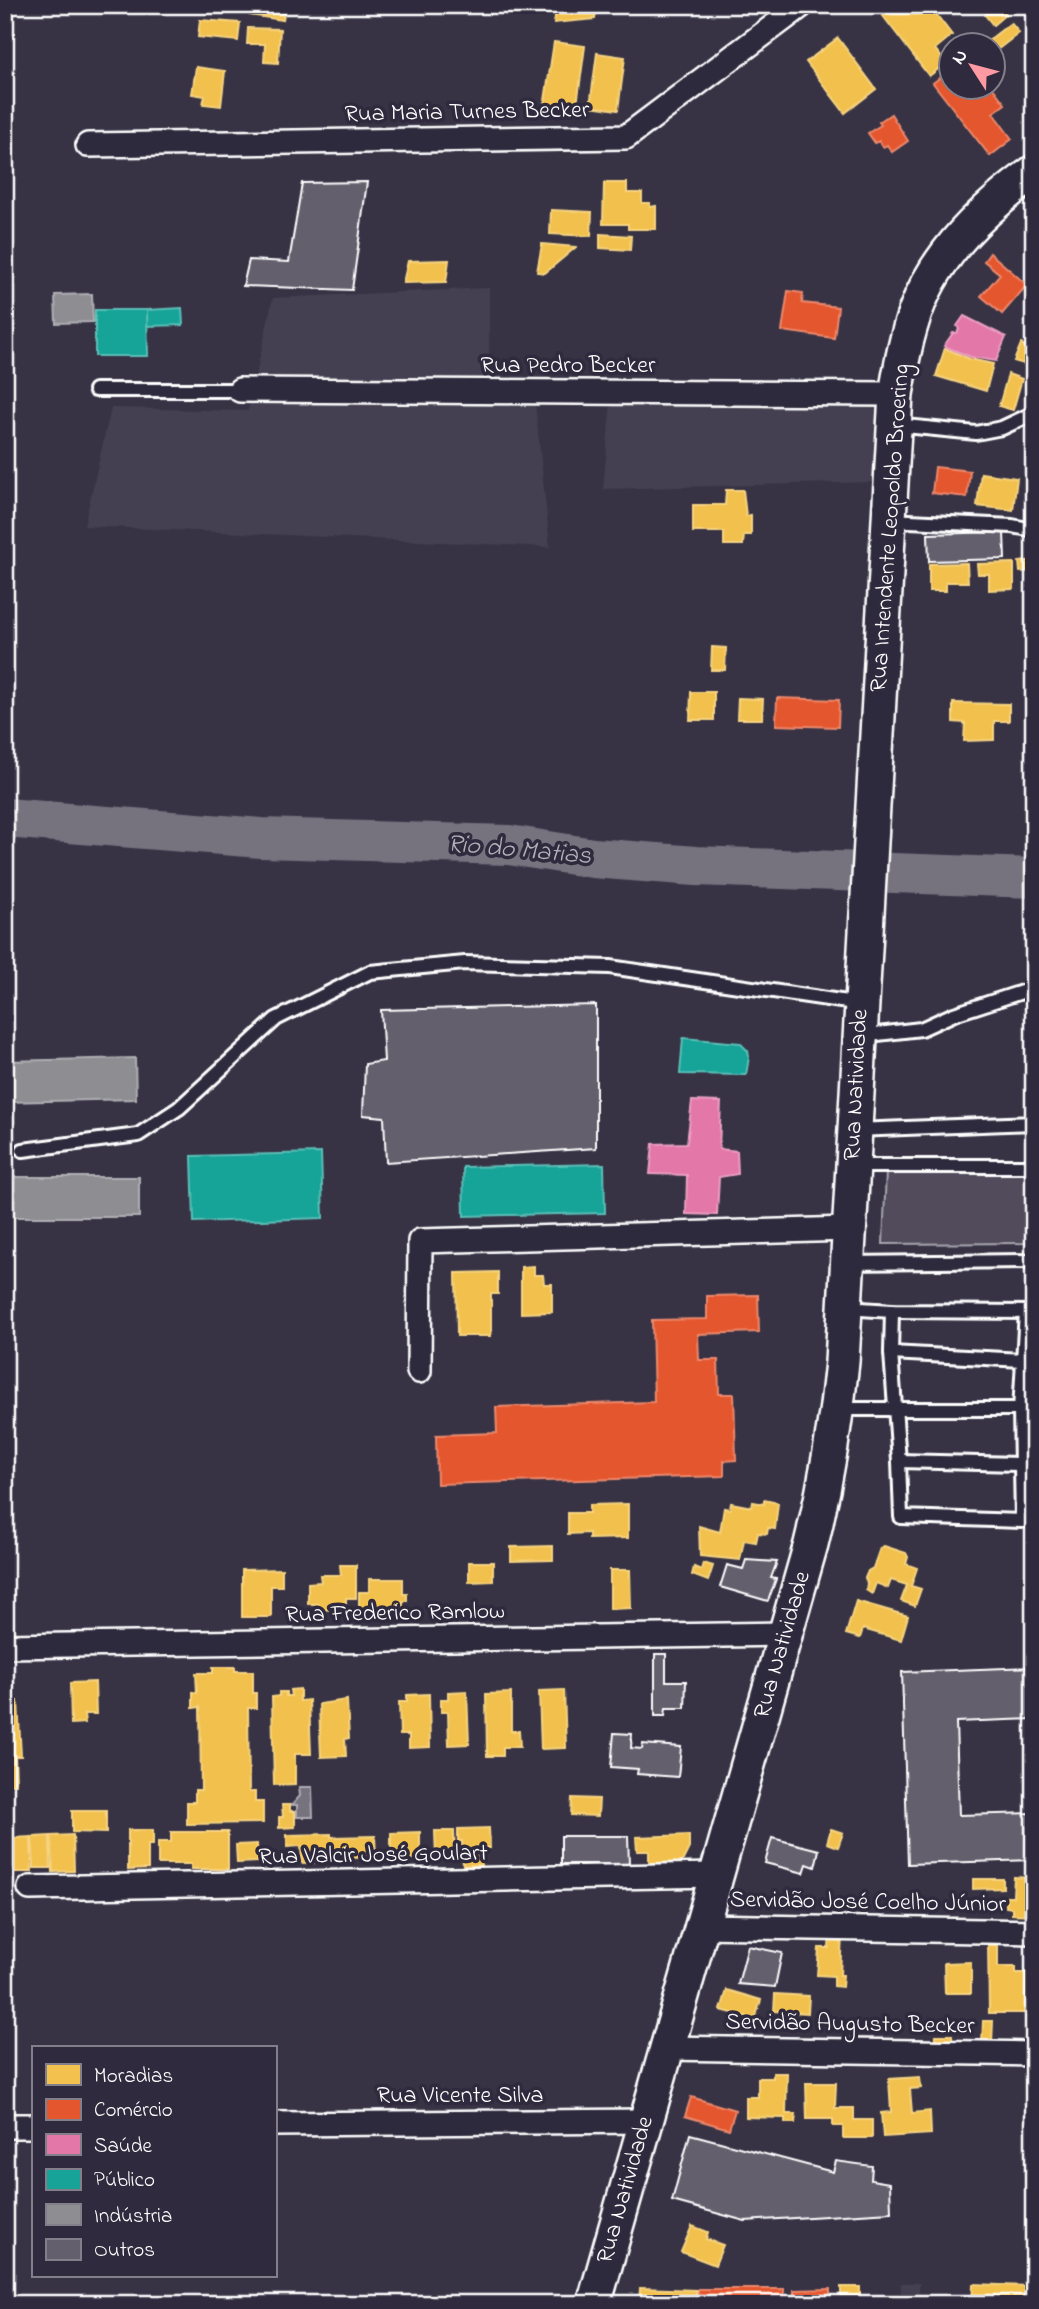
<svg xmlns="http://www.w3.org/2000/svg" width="1039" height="2309" viewBox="0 0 1039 2309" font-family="'Indie Flower',sans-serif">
<rect width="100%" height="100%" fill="#373345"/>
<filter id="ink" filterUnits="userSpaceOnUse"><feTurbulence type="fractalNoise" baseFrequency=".0143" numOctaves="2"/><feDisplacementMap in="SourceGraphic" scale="14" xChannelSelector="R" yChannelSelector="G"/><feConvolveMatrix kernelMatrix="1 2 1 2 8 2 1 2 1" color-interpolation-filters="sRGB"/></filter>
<g filter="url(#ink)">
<!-- built -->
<g fill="#444051">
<polygon points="489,288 489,404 535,403 550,547 84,526 111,408 248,411 273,298"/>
<polygon points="611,402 877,402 873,482 603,489"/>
<rect x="901" y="2283" width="18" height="21"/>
</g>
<!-- green -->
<polygon fill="#514c5c" stroke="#a8a6ae" stroke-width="2" points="886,1171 1034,1173 1034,1243 883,1244"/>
<!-- water -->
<polygon fill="#76737f" stroke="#adabb2" stroke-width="2" points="299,1787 312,1787 313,1817 297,1817 297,1805 292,1805 300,1796"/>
<!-- homes -->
<g fill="#f2c14e" stroke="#f6d483" stroke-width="2">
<polygon points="250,5 285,5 283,20 249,15"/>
<polygon points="431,5 460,5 459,13 430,11"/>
<polygon points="557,5 597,5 595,19 554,23"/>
<polygon points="896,5 929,5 952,35 935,49 946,63 929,76 883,16"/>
<polygon points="998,5 1006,14 993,25 985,15"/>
<polygon points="200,20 240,23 238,41 198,37"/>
<polygon points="1011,23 1019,33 993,53 993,46 981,46"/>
<polygon points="248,28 280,29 278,63 264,62 265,44 247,44"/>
<polygon points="838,38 876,89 845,113 806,62"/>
<polygon points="554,42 585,46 576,112 544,107"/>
<polygon points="597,53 625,57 618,110 590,106"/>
<polygon points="196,67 225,71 221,106 203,104 205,96 192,94"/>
<polygon points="604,183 627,183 627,193 642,193 642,203 650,203 650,207 656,206 656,229 628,229 628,224 603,224"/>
<polygon points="551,210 592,212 591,236 550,234"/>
<polygon points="600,234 631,236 630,250 600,248"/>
<polygon points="542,244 576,247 545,273 537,272"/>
<polygon points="449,260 446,282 403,283 408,261"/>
<polygon points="1021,344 1034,351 1031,366 1014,361"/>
<polygon points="945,348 970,359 993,364 986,391 936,376"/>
<polygon points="1008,374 1022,379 1013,410 999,406"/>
<polygon points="981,473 1017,478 1013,510 977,506"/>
<polygon points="726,490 743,490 746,516 751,515 751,535 744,535 743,545 724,545 724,532 693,532 693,505 725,505"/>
<polygon points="1034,560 1034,571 1020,572 1019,562"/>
<polygon points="967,563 968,582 946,582 946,591 929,591 929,564"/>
<polygon points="1014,563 1014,589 989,590 989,574 978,574 977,564"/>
<polygon points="712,647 726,648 725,670 711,670"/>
<polygon points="691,692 714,692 714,720 690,720"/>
<polygon points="738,698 763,699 762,719 737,719"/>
<polygon points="953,703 1009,704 1009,721 994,721 994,740 964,741 965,723 953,722"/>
<polygon points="534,1266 534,1275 543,1275 544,1284 552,1284 552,1312 521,1313 521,1267"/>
<polygon points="498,1272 498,1294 491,1294 491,1336 457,1336 456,1273"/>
<polygon points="764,1500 778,1503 775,1529 768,1528 767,1534 758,1533 756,1542 744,1540 740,1560 700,1556 699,1526 720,1532 724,1508 730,1509 731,1503 752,1507 753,1502 764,1504"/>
<polygon points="628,1504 628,1538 589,1539 589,1533 568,1534 568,1513 589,1513 589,1505"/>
<polygon points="553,1546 553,1560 511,1561 511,1547"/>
<polygon points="884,1546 906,1553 908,1557 906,1564 917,1568 911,1586 921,1589 915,1606 901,1601 907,1585 891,1580 888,1588 876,1583 872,1594 866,1590 867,1583 865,1578 868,1571 873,1568 880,1548"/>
<polygon points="469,1562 493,1562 493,1581 469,1582"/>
<polygon points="703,1563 713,1566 708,1581 692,1575 694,1567 701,1570"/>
<polygon points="340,1565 356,1565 356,1598 346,1598 346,1609 317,1610 318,1604 308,1604 308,1583 321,1582 320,1575 341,1575"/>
<polygon points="282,1569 282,1586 271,1586 271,1617 242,1617 242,1570"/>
<polygon points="610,1570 630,1570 631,1608 610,1609"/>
<polygon points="369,1579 403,1579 403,1594 407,1594 407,1601 403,1601 403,1613 382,1613 381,1616 368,1616 368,1609 359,1609 359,1592 369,1592"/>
<polygon points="856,1601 908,1616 901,1640 863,1629 860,1638 846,1634"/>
<polygon points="213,1667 235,1667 235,1671 253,1671 253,1693 256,1693 256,1708 248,1708 249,1792 255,1792 255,1802 263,1802 263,1823 187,1824 187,1802 195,1802 195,1790 201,1790 200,1707 193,1708 193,1692 197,1693 196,1673 213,1673"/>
<polygon points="95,1682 96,1714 84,1714 85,1723 71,1724 70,1683"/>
<polygon points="300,1689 300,1701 309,1700 311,1754 295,1754 295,1784 274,1785 272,1697 279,1696 279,1692 286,1692 286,1696 291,1696 290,1690"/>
<polygon points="564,1690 566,1748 541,1749 539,1691"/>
<polygon points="467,1691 469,1744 449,1745 448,1712 441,1712 441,1699 448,1699 448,1692"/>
<polygon points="511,1693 511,1731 519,1731 520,1747 503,1747 503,1756 487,1756 486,1694"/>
<polygon points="429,1694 430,1747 409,1748 409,1735 400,1735 399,1702 407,1702 407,1695"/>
<polygon points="347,1700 349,1738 345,1739 346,1756 321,1757 319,1704"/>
<polygon points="8,1701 18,1701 21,1756 15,1756 16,1784 5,1784 5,1708 8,1708"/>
<polygon points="572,1798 599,1799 598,1816 571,1815"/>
<polygon points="282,1805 290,1805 290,1811 295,1811 295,1827 279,1828 279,1817 283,1817"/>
<polygon points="72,1811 106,1811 106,1833 72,1832"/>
<rect x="5" y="1816" width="8" height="14"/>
<polygon points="489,1828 490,1848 480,1848 481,1865 463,1866 462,1841 458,1841 458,1829"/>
<polygon points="831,1829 843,1833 838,1847 827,1843"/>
<polygon points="128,1830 153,1830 153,1845 148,1845 148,1869 128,1870"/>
<polygon points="435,1831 454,1831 455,1859 436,1859"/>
<polygon points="171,1832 228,1832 228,1869 191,1869 191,1864 158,1864 158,1842 171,1842"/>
<polygon points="420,1832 420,1859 391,1860 391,1833"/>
<polygon points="331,1834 331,1837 375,1836 376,1857 325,1859 325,1862 302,1863 301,1846 287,1847 287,1835"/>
<polygon points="73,1835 74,1871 53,1872 51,1836"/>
<polygon points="689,1835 689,1848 682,1862 649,1863 649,1851 637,1851 636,1837"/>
<polygon points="50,1836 51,1868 34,1868 32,1837"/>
<polygon points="31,1837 32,1872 14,1872 13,1838"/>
<polygon points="257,1844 258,1862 237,1863 236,1845"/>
<polygon points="1014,1877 1034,1878 1034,1915 1012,1914 1012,1908 1006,1907 1006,1896 1013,1896"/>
<polygon points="973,1879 1003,1879 1003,1888 973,1889"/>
<polygon points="830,1934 842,1935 840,1975 843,1975 842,1987 834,1986 834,1976 817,1975 819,1948 829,1948"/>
<polygon points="988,1945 998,1945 998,1967 1016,1967 1016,1973 1030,1973 1030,2013 989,2013"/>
<polygon points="971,1962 971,1993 945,1993 944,1963"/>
<polygon points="727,1990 761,2000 755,2019 721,2010"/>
<polygon points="775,1994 809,1996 808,2013 774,2011"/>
<polygon points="983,2021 993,2021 992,2043 982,2043"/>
<polygon points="936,2035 952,2035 952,2046 935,2045"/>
<polygon points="773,2073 787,2073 786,2114 796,2114 795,2123 785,2123 785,2118 746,2117 746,2097 758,2097 758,2078 773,2078"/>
<polygon points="920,2077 921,2088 910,2089 912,2113 930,2111 931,2134 883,2137 881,2113 891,2112 889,2079"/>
<polygon points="806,2083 836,2083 835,2108 854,2108 854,2120 872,2120 872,2138 843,2138 843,2126 833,2126 833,2119 807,2119"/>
<polygon points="692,2226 708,2232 706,2239 723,2245 715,2265 681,2252"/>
<polygon points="973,2284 1027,2286 1026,2304 972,2304"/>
<polygon points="841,2287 860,2287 860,2302 888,2304 841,2304"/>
<polygon points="640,2288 696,2290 696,2304 639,2304"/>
</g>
<!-- shops -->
<g fill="#e4572e" stroke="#ec896d" stroke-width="2">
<polygon points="951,69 951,88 993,88 1005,104 993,113 1012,139 990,156 933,83"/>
<polygon points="891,114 908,141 892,152 887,145 883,147 879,141 875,143 868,133 881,125 879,122"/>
<polygon points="990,253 1027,285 1002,314 981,296 1000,274 984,261"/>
<polygon points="788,291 803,293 802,303 838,307 834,338 782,331"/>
<polygon points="935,467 970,471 967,497 932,493"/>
<polygon points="777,698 839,700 838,727 776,725"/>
<polygon points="758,1295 759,1332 698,1334 699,1360 718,1360 719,1394 734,1394 736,1460 724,1461 724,1476 437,1484 436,1435 497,1433 496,1407 654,1402 652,1320 707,1319 707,1296"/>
<polygon points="691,2097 735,2110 729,2129 685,2116"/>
<rect x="698" y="2289" width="86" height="15"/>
<polygon points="830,2289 830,2304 794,2304 794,2290"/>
</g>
<!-- health -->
<g fill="#e377a8" stroke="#eba0c2" stroke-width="2">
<polygon points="964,316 1006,337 996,361 971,357 944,346 953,333 957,333 959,329 957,326"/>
<polygon points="692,1101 721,1102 719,1149 737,1151 738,1174 719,1177 717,1215 686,1214 687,1175 650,1174 653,1144 687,1143"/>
</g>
<!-- public -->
<g fill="#17a398" stroke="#5dbfb7" stroke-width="2">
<polygon points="182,308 183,325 147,326 147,310"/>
<polygon points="95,310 147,310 148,356 95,356"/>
<polygon points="683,1038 740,1043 748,1051 749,1057 746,1075 680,1074"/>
<polygon points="321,1153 323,1218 194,1222 192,1156"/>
<polygon points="604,1164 605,1213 464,1216 463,1167"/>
</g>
<!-- industry -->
<g fill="#8d8d92" stroke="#afafb3" stroke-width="2">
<polygon points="92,294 93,322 56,323 55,295"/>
<polygon points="135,1058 136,1099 5,1102 5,1061"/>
<rect x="5" y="1177" width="134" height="40"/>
</g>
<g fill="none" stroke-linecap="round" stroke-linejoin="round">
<!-- river -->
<polyline stroke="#76737f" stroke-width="40" points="5,818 261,838 509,845 593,858 696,866 1034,878"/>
</g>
<!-- building -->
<g fill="#635f6d" stroke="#fff" stroke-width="2">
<polygon points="367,182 352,290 243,286 249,260 289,262 302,183"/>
<polygon points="1004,532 1005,559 929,561 928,534"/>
<polygon points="596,1005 596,1148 386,1162 384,1117 363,1115 365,1064 384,1061 381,1010"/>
<polygon points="746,1560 777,1562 771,1578 776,1579 768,1601 720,1587 727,1565 743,1569"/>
<polygon points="655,1654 666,1654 666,1681 686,1681 685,1708 666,1708 665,1716 655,1716"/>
<polygon points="1034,1667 1034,1719 956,1722 959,1815 1034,1813 1034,1860 908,1864 902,1672"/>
<polygon points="614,1733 632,1734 631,1748 642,1749 643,1744 681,1747 678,1777 637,1774 638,1769 611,1767"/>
<polygon points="561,1836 628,1836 629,1864 561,1864"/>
<polygon points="772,1838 819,1850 815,1867 807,1864 804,1873 765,1863"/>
<polygon points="748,1946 782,1953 775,1987 738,1984"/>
<polygon points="690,2134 833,2172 836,2161 872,2166 871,2180 890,2183 891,2212 745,2221 672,2201"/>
</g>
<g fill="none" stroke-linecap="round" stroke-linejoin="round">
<!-- service casing -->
<g stroke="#fff" stroke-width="18">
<g id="service">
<polyline points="95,390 240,390"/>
<polyline points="895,425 976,433 1002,428 1034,413"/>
<polyline points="889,520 1012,526 1034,530"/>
<polyline points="860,1036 921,1029 954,1014 1034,988"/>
<polyline points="855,1130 1034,1123"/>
<polyline points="23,1150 138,1135 179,1108 276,1019 370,972 465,963 610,967 861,1004"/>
<polyline points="856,1166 1034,1166"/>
<polyline points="847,1263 1034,1261"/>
<polyline points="845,1308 892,1311 1033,1312"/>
<polyline points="892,1311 891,1353 1023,1360"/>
<polyline points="891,1353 899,1461 901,1517 1022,1521 1020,1410 1026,1312"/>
<polyline points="838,1409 1034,1409"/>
<polyline points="899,1461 1019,1464"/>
</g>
</g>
<!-- minor casing -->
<g stroke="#fff" stroke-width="28">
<g id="minor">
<polyline points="88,145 626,137 802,5"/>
<polyline points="240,390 896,394"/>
<polyline points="419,1371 420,1241 849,1229"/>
<polyline points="5,1646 786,1634"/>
<polyline points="30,1888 717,1875"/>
<polyline points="702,1926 1034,1932"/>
<polyline points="666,2048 1034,2054"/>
<polyline points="275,2124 647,2121"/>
<polyline points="5,2126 33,2126"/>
</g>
</g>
<!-- secondary casing -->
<g stroke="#fff" stroke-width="38">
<path id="secondary" d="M594 2304 811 1544C826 1483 836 1424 842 1362L896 394C901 366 906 337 916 310 937 252 985 208 1034 172"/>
</g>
<!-- service -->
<use href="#service" stroke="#2f2a3d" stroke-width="12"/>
<!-- minor -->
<use href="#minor" stroke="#2f2a3d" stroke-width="23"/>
<!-- secondary -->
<use href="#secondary" stroke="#2f2a3d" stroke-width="33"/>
</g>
</g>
<g text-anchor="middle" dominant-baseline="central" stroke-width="7" stroke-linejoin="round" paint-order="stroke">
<!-- street labels -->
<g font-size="24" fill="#fff" stroke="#2f2a3d">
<text transform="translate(467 113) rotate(-1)">Rua Maria Turnes Becker</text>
<text x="568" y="366">Rua Pedro Becker</text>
<text transform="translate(891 528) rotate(-86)">Rua Intendente Leopoldo Broering</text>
<text transform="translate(857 1085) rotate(-87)">Rua Natividade</text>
<text transform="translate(395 1614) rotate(-1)">Rua Frederico Ramlow</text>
<text transform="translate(783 1645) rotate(-74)">Rua Natividade</text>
<text transform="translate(373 1856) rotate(-1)">Rua Valcir José Goulart</text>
<text transform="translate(868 1903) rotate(1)">Servidão José Coelho Júnior</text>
<text transform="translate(850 2025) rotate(1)">Servidão Augusto Becker</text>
<text x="460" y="2096">Rua Vicente Silva</text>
<text transform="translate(626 2190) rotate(-74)">Rua Natividade</text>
</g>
<!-- water labels -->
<g font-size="26" font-style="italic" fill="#b4b2b9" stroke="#2f2a3d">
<text transform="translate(519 851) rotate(5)">Rio do Matias</text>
</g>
</g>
<!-- margin -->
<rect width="1039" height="2309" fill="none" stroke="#2f2a3d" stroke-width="28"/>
<rect x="14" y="14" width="1011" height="2281" fill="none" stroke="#fff" stroke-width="2.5" filter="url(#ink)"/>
<!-- legend -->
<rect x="32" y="2046" width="245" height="231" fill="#2f2a3d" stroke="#827f8b" stroke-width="2"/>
<rect x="46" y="2064" width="35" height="21" fill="#f2c14e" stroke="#827f8b" stroke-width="2"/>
<text x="94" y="2082" font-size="21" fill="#ffffff">Moradias</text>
<rect x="46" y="2099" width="35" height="21" fill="#e4572e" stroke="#827f8b" stroke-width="2"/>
<text x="94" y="2116" font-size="21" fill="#ffffff">Comércio</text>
<rect x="46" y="2134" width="35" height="21" fill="#e377a8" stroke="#827f8b" stroke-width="2"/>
<text x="94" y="2152" font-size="21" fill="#ffffff">Saúde</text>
<rect x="46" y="2169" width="35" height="21" fill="#17a398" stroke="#827f8b" stroke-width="2"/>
<text x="94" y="2186" font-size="21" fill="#ffffff">Público</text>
<rect x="46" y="2204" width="35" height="21" fill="#8d8d92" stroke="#827f8b" stroke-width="2"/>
<text x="94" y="2222" font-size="21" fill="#ffffff">Indústria</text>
<rect x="46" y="2239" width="35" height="21" fill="#635f6d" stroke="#827f8b" stroke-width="2"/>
<text x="94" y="2256" font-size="21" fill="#ffffff">Outros</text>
<!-- north arrow -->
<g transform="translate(972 66) rotate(306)"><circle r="33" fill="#2f2a3d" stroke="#827f8b" stroke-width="2"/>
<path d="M0-5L12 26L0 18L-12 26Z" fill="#ff9aa2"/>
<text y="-10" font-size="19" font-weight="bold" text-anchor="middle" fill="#ffffff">N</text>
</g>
</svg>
